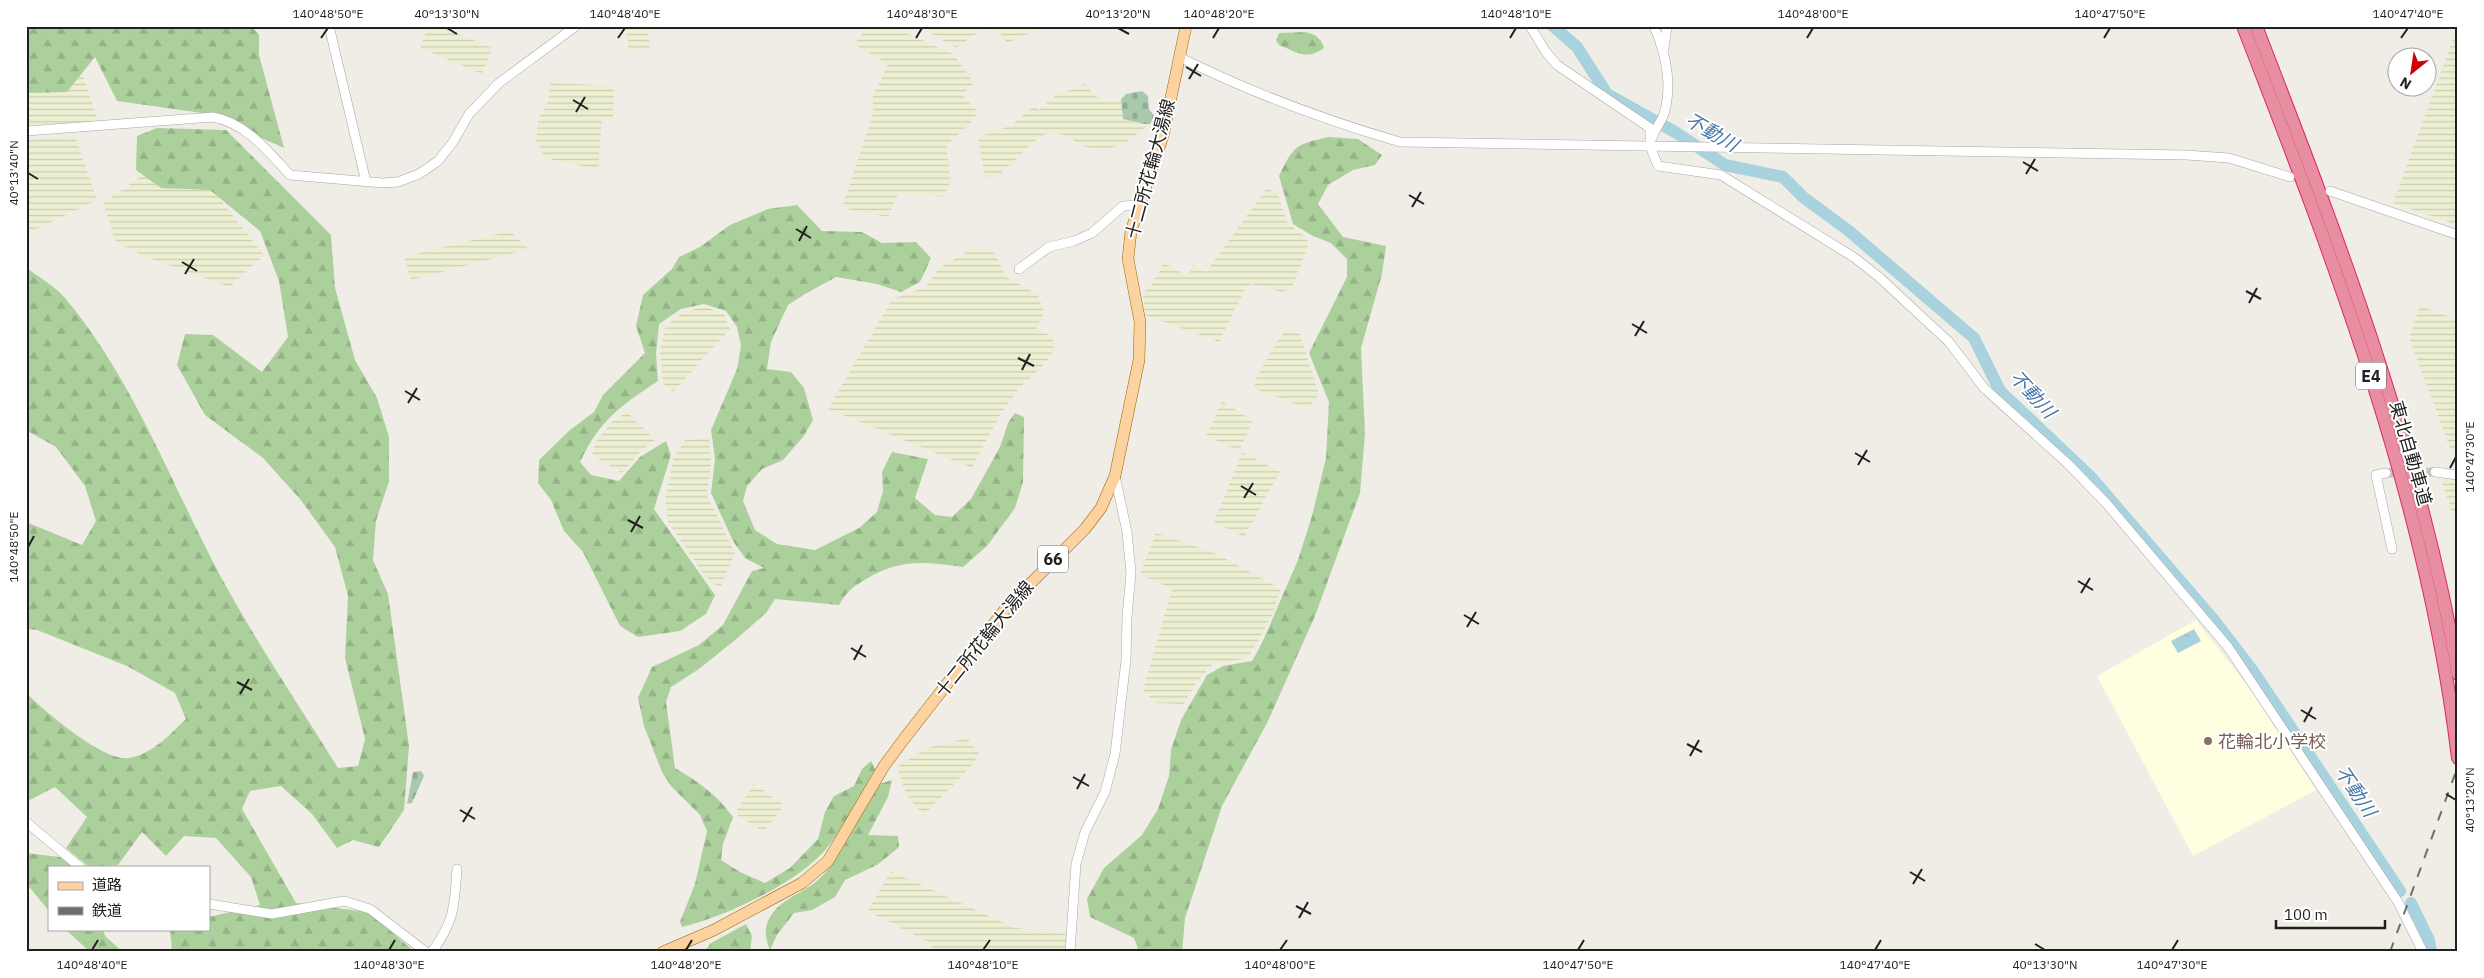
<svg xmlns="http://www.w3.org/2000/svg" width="2484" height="978" viewBox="0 0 2484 978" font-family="'IBM Plex Sans','Noto Sans JP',sans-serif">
<defs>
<pattern id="farmland-rules" width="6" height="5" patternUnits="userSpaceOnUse" patternTransform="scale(1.25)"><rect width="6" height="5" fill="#edefd2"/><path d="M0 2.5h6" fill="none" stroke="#cbcdb4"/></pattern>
<pattern id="forest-firs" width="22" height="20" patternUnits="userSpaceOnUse" patternTransform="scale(1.25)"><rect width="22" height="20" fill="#acd09c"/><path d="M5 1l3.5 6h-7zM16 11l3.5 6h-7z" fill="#94b286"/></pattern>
<pattern id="cemetery-stones" width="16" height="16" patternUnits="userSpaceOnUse" patternTransform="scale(1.25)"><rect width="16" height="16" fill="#a8c9ac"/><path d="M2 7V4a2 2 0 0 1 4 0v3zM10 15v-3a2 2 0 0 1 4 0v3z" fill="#90ac94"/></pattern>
<pattern id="water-ripples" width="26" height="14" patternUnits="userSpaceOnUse" patternTransform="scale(1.25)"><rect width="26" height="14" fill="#a7d2de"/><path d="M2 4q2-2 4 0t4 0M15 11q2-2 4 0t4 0" fill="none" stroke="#8fb4be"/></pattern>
</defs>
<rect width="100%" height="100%" fill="#f0ede7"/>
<!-- education -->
<polygon fill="#fffee1" points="2196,620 2253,693 2316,790 2193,856 2097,676"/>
<!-- farmland -->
<g fill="url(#farmland-rules)">
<polygon points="428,26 439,26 492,48 482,74 420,48"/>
<polygon points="623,26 647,26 650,47 629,51 627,33"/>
<polygon points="869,26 890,26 953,54 974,83 962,95 978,112 968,126 946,145 951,182 943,197 909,193 898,194 888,217 842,208 874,111 872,98 888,64 854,44"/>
<polygon points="987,26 956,48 927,31 929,27"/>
<polygon points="995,26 1034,26 1035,27 1032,32 1007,43"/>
<polygon points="2456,31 2458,32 2458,225 2393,203"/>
<polygon points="26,48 79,63 98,121 26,126"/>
<polygon points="550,83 614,86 613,120 602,119 598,169 553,160 543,154 536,140 538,120 548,102"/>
<polygon points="1086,84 1095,96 1106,102 1121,99 1123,119 1143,124 1150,124 1126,142 1104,151 1083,146 1067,136 1051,132 1039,137 1000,174 985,178 978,137 1010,126 1034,106 1039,110 1061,91 1066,92 1078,86"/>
<polygon points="75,136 97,200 26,234 26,140"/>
<polygon points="180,149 264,255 230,287 143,256 116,242 103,203"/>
<polygon points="1267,188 1278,194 1287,222 1307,239 1308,247 1292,287 1282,292 1252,284 1246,287 1219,342 1145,315 1143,294 1152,284 1164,263 1188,276 1193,265 1206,272"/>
<polygon points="510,231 529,249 411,280 404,257"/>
<polygon points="975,247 995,253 1006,277 1038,295 1044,313 1036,328 1052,337 1055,350 1041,368 1018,389 999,417 972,468 828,409 892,299 926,287 939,268"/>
<polygon points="2420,306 2458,320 2458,451 2450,448 2409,338"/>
<polygon points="706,307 724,314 730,329 673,392 663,384 660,352 665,328 673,319 687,311"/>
<polygon points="1298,329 1318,391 1316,400 1306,408 1254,388 1257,376 1276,343 1284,333"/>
<polygon points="1222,401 1253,421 1239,451 1206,436"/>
<polygon points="627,412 655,440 641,451 622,473 592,455 595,443 613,421"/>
<polygon points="709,438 711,462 707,495 735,553 720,588 706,577 668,522 665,497 674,457 685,440"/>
<polygon points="1242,452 1280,472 1244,537 1214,522"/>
<polygon points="2444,479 2458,480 2458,512 2453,515 2442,483"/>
<polygon points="1156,533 1215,553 1281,589 1271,618 1248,658 1213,664 1196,683 1184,704 1155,703 1143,690 1172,589 1140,574"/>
<polygon points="967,738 979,753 972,765 923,816 906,794 897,767 927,748"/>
<polygon points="754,784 784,805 764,832 738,816 736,811"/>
<polygon points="891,871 1015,928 1067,934 1065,952 945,952 931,949 932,944 868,911"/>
</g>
<!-- forest -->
<g fill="url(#forest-firs)">
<polygon points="26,26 251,26 259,35 259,55 284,148 209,114 117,101 95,57 67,92 26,93"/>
<path d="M1305 32C1315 34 1321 38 1324 48 1306 61 1297 52 1279 45L1276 40 1279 33Z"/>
<path d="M157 128 226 130 331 235 335 288 355 360 377 398 389 437V481L376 521 373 560 388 594 409 746 404 810 379 847 353 840 337 848 312 814 281 786 250 791 242 809 296 903 368 912 415 952H172L170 929H209V917L260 905 251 877 216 838 184 836 166 856 142 832 118 865 89 867 66 848 87 817 55 787 26 802V693C45 711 103 762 129 758 153 754 170 734 186 719L175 693 127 666 37 630 26 629V522L82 545 96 521 85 486 56 447 26 430V267C38 277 55 286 65 298 129 374 166 470 211 558 248 630 295 699 338 768L358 766 365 739 345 658 348 596 335 547 300 499 263 458 205 415 177 365 185 334 213 335 262 372 288 337 279 281 260 231 210 190 161 188 136 170 137 136Z"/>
<path d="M1329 137 1358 139 1382 155 1375 165 1353 170 1328 185 1318 204 1343 237 1386 246 1382 274 1361 348 1365 434 1360 493 1315 616 1268 721 1222 806 1185 918 1182 952H1139L1134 938 1090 917 1087 899 1104 868 1142 835 1158 809 1169 776 1171 750 1181 720 1207 675 1223 666 1252 661 1262 643 1298 560 1312 516 1326 458 1329 402 1309 353 1347 277V259L1331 243 1313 236 1293 224 1279 176C1294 145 1296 144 1329 137Z"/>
<path d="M797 205 822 231 862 232 882 243 916 242 931 258 920 282 901 292 877 284 836 277 805 294 788 305 771 342 767 369 791 372 804 388 813 420 803 437 783 460 762 469 747 486 743 501 755 530 777 544 815 550 859 528 877 512 883 491 882 472 892 452 928 459 915 498 935 515 952 517 971 499 1000 447 1008 423 1015 413 1024 417 1023 482 1015 508 987 546 963 567C924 562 902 558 866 579 853 587 847 591 839 605L775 599 766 613 735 640 699 669 671 687 666 702 675 768C700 783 715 793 733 817L723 844 721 860 740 872 765 883 790 868 818 839 825 812 834 796 854 786 862 769 871 761 875 769C861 794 847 821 830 844 803 881 725 917 682 927L680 922 695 884 707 831 700 815 671 786 662 772 644 726 638 698 652 667 699 645 723 625 752 571 764 568 745 558 733 541 711 493 715 459 711 430 737 369 741 346 737 327 726 311 704 304 681 309 659 324 656 354 658 381C620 406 600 420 580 462L591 475 619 481 640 457 666 441 671 455 654 509 715 595 706 614 680 631 638 637 620 626 583 552 564 531 551 500 538 483 539 460 570 430 594 412 603 395 645 353 636 326 643 295 672 269 679 257 700 247 730 225 768 209Z"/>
<path d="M892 780 888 797 868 835 898 836 899 847 877 865 845 880 835 897 812 910 794 913 777 935 770 950C765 936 763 927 772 914 785 896 807 892 821 877 845 852 860 815 876 785Z"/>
<polygon points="26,853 60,857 74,867 49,867 49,911 26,883"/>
<polygon points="746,924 752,936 750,952 704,952 711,943"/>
<polygon points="65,929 102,929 106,937 123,952 90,952"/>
</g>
<!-- cemetery -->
<g fill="url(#cemetery-stones)">
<polygon points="1142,91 1148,96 1149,109 1154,116 1150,124 1144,124 1123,119 1121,99 1126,94"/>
<polygon points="421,771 424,776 412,803 407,804 413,772"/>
</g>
<!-- water -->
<polygon fill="url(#water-ripples)" points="2194,629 2201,641 2178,653 2171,641"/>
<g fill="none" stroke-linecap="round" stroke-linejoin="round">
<!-- river -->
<g stroke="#a7d2de" stroke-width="12">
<polyline points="1553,26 1577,47 1607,94 1675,132 1725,165 1783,177 1803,197 1849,231 1974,338 2000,391 2090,476 2213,619 2253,671 2400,891"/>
<polyline points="2411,903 2429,940 2431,952"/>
</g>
<!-- minor-tunnel -->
<polyline stroke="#c6c4bf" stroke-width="9" stroke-dasharray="9 4.5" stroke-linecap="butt" points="2386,473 2435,472"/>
<!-- minor casing -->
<g stroke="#a7a7a7" stroke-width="10">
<g id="minor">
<polyline points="329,26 366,182"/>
<polyline points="1530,26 1546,52 1557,65 1650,128 1650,146 1658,166 1721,175 1855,258 1879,277 1949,342 1984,388 2067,463 2106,503 2228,647 2398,902 2423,952"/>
<polyline points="1664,48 1667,26"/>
<path d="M1179 57C1250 92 1324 120 1400 142L2186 155 2229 158 2290 177"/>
<path d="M26 131 213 117C246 123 269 152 290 175L383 183 398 182 419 174 438 161 453 142 469 114 499 83 576 26"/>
<path d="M1652 138C1655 129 1661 122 1664 114 1673 84 1666 54 1654 26"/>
<polyline points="2330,191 2458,235"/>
<polyline points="1019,269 1049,247 1074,241 1092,233 1123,206 1139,205"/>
<polyline points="2435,472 2458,475"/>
<polyline points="2386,473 2376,475 2392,549"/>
<polyline points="26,822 80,867"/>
<polyline points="209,904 272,914 344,901 370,909 426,952"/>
<path d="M432 952C455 920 454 907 457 869"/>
<polyline points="1070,952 1076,864 1085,832 1105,792 1115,754 1126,660 1127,617 1131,573 1127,532 1115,476"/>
</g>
</g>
<!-- major casing -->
<g stroke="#9b6501" stroke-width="12">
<polyline id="major" points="663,952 714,930 802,883 828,861 884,766 904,739 1007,607 1085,529 1101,508 1115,476 1139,360 1140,322 1128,259 1131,231 1163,136 1186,26"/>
</g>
<!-- highway casing -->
<g stroke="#db2768" stroke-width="14">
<g id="highway">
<path d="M2243 26C2335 263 2428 504 2458 758"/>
<path d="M2256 26C2338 237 2420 450 2458 674"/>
</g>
</g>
<!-- minor -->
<use href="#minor" stroke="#fff" stroke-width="9"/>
<!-- major -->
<use href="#major" stroke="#fcd2a1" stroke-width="11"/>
<!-- highway -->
<use href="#highway" stroke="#e78fa1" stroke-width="12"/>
<!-- rail -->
<polyline stroke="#6e6e6e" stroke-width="2" stroke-dasharray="10 10" stroke-linecap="butt" points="2390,952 2458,766"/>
</g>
<!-- ticks -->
<path fill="none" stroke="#202020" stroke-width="2" d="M447 28 457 34M1118 28 1129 34M321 38 328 28M618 38 625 28M916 38 922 28M1213 38 1219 28M1510 38 1516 28M1807 38 1813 28M2104 38 2110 28M2401 38 2408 28M1186 67 1201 76M1189 79 1198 64M573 100 588 109M576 112 585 97M2023 162 2038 171M28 173 38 179M2026 174 2035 159M1409 195 1424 204M1412 207 1421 192M796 229 811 238M799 241 807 226M182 262 197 271M185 274 194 259M2246 291 2261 299M2249 303 2257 288M1632 324 1647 333M1635 336 1644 321M1018 358 1034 366M1022 370 1030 354M405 391 420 400M408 403 417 388M1855 453 1870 462M1858 465 1867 450M2450 468 2456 457M1241 486 1256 495M1244 498 1253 483M628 520 643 528M631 532 640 516M28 547 34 536M2078 581 2093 590M2081 593 2090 578M1464 615 1479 624M1467 627 1476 612M851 648 866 657M854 660 862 645M237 682 252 690M240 694 249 679M2301 710 2316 719M2304 722 2312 707M1687 744 1702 752M1690 756 1699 740M1073 777 1089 786M1077 789 1085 774M2446 794 2456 800M460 810 475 819M463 822 472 807M1910 872 1925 881M1913 884 1922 869M1296 906 1311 914M1299 918 1308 902M2035 944 2045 950M92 950 98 940M389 950 395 940M686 950 692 940M983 950 990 940M1280 950 1287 940M1578 950 1584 940M1875 950 1881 940M2172 950 2178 940"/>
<!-- markers -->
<circle fill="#8d6e63" stroke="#fff" stroke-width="2" cx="2208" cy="741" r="5"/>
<g text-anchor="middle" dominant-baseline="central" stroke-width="4" stroke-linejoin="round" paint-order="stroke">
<!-- shield labels -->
<g fill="#fff" stroke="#636363" stroke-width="1">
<rect x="2356" y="362.5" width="30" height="27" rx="4"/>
<rect x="1038" y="545.5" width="30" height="27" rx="4"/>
</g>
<g font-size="16" font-weight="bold" fill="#202020">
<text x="2371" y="376">E4</text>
<text x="1053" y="559">66</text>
</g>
<!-- street labels -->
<g font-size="18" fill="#202020" stroke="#fff">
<text transform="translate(1150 169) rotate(-75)">十二所花輪大湯線</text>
<text transform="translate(2411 453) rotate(74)">東北自動車道</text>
<text transform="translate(984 639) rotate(-51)">十二所花輪大湯線</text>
</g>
<!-- education labels -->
<g font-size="18" fill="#785e54" stroke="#fff" text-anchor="start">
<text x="2218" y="741">花輪北小学校</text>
</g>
<!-- water labels -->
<g font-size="19" font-style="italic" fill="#497aa8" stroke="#fff">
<text transform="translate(1712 132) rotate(30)">不動川</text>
<text transform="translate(2033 394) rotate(47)">不動川</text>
<text transform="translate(2356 791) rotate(56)">不動川</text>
</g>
</g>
<!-- border -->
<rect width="2484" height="978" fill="none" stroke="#ffffff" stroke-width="55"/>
<!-- legend -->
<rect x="48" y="866" width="162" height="65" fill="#ffffff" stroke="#a6a6a6"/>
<rect x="58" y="882" width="25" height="8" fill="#fcd2a1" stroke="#a6a6a6"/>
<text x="92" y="890" font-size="15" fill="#202020">道路</text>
<rect x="58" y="907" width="25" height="8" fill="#6e6e6e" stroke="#a6a6a6"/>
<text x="92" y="916" font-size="15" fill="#202020">鉄道</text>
<!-- north arrow -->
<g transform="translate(2412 72) rotate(210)"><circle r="24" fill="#ffffff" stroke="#a6a6a6"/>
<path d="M0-4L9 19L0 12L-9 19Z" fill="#cf0105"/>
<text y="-8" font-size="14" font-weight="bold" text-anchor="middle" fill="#202020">N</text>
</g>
<!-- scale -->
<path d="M2276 920v8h109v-8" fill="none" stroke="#202020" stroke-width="2.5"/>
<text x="2284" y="920" font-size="15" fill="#202020" stroke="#ffffff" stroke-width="4" paint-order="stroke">100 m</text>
<rect x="28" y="28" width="2428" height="922" fill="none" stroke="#202020" stroke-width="2"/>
<g font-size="12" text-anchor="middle" fill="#202020">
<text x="328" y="18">140°48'50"E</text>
<text x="447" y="18">40°13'30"N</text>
<text x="625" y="18">140°48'40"E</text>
<text x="922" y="18">140°48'30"E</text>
<text x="1118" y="18">40°13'20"N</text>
<text x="1219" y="18">140°48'20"E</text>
<text x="1516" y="18">140°48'10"E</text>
<text x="1813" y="18">140°48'00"E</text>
<text x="2110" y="18">140°47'50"E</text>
<text x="2408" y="18">140°47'40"E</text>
<text transform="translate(14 173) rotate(-90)" y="4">40°13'40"N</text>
<text transform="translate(2470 457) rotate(-90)" y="4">140°47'30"E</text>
<text transform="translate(14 547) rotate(-90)" y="4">140°48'50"E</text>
<text transform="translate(2470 800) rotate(-90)" y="4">40°13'20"N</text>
<text x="92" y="969">140°48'40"E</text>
<text x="389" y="969">140°48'30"E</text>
<text x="686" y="969">140°48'20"E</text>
<text x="983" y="969">140°48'10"E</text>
<text x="1280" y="969">140°48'00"E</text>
<text x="1578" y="969">140°47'50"E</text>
<text x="1875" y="969">140°47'40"E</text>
<text x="2045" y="969">40°13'30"N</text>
<text x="2172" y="969">140°47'30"E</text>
</g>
</svg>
